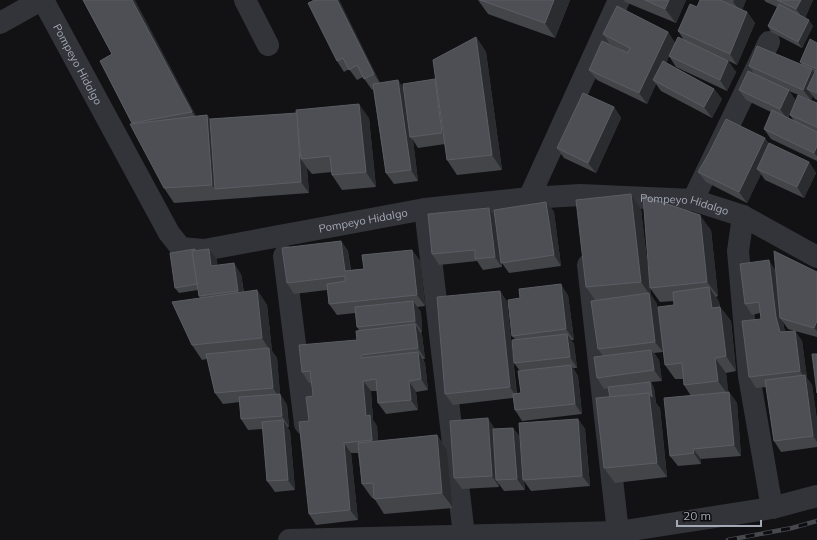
<svg xmlns="http://www.w3.org/2000/svg" width="817" height="540" viewBox="0 0 817 540" font-family="Mulish,sans-serif">
<rect width="100%" height="100%" fill="#121214"/>
<g fill="none" stroke-linecap="round" stroke-linejoin="round">
<!-- minor -->
<g stroke="#333439" stroke-width="22">
<path id="s1" d="M43 0 169 233 181 248 204 250 425 209 529 198 580 195 693 200 743 216 817 257"/>
<polyline points="245,0 268,45"/>
<polyline points="0,23 41,0"/>
<polyline points="529,198 619,0"/>
<polyline points="693,200 769,42"/>
<polyline points="425,209 464,535"/>
<polyline points="743,216 738,251 749,376 772,508"/>
<polyline points="284,256 305,424"/>
<polyline points="588,265 618,532"/>
<polyline points="289,540 618,532 772,508 817,496"/>
</g>
<!-- rail casing -->
<g stroke="#46484e" stroke-width="4.5">
<polyline id="rail" points="728,540 792,528 817,521"/>
</g>
<!-- rail -->
<use href="#rail" stroke="#0d0d0f" stroke-width="3" stroke-dasharray="9" stroke-linecap="butt"/>
</g>
<!-- wall -->
<g fill="#434549" fill-rule="evenodd">
<polygon points="83,0 196,116 207,115 210,119 369,118 376,187 342,190 332,175 332,172 312,174 307,168 309,193 174,203 164,188 132,124 100,61 112,54"/>
<polygon points="339,0 380,83 403,87 436,81 476,37 486,52 502,170 457,175 447,160 445,144 418,148 413,140 418,181 394,184 386,173 373,89 372,90 363,77 357,80 349,69 344,72 337,61"/>
<polygon points="478,0 570,0 555,38 488,14"/>
<polygon points="624,0 686,0 676,23 625,2"/>
<polygon points="700,0 746,0 742,10 747,12 755,23 737,65 720,57 728,61 736,72 727,91 676,67 669,56 666,63 714,89 722,99 712,118 661,91 656,84 647,104 597,80 589,70 622,50 610,44 603,34 668,32 675,43 684,40 678,31 697,7"/>
<polygon points="764,0 813,0 805,18 813,26 802,48 771,32 768,26 777,7 766,2"/>
<path d="M817 43V100L815 99 813 96 811 100 789 91 796 101 817 103V161L771 139 764 129 771 112 746 100 739 90 755 75 749 66 802 65 800 62ZM795 103 790 115 794 121 788 118Z"/>
<polygon points="614,107 621,118 596,173 564,158 557,148"/>
<polygon points="769,144 809,162 816,173 804,198 765,180 761,174 747,203 706,182 698,172"/>
<polygon points="631,194 641,209 651,295 657,304 663,352 654,353 659,360 662,381 651,382 654,388 656,403 660,408 667,477 615,483 604,468 610,397 609,388 604,389 597,378 603,356 598,349 595,300 586,287"/>
<polygon points="546,202 554,212 561,266 509,273 502,263 502,267 483,270 477,261 439,265 432,254 489,208 495,215"/>
<polygon points="711,230 718,296 716,297 719,302 720,307 731,321 736,371 726,373 728,392 729,392 737,403 741,456 701,459 701,464 678,466 670,456 691,396 684,385 683,379 675,379 665,365 674,305 674,301 660,302 650,288"/>
<polygon points="341,241 348,251 351,270 364,269 412,250 420,261 425,306 417,307 421,312 422,332 421,332 422,335 425,359 423,359 425,363 428,390 416,392 418,410 386,414 378,403 377,391 371,391 373,420 377,426 378,441 437,435 447,450 453,508 384,514 374,498 372,498 362,484 358,453 351,453 358,520 316,525 309,514 309,421 313,396 312,383 309,383 302,372 357,340 359,330 357,327 355,313 337,315 329,304 327,290 294,294 287,283"/>
<polygon points="195,251 217,260 217,265 241,274 244,292 257,290 267,305 272,351 277,358 280,394 287,405 289,427 287,427 290,431 295,490 275,492 267,481 263,429 248,430 241,419 240,402 223,404 215,393 207,359 202,360 192,345 200,298 199,296 198,290 179,293 175,288"/>
<path d="M775 270 817 272V337L795 331 802 341 807 378 812 385 817 420V447L781 452 774 441 766 387 756 388 749 377 761 319 760 313 752 315 745 304ZM783 322 788 329 795 331 785 332Z"/>
<polygon points="500,291 507,302 517,394 521,393 520,371 514,363 515,339 512,336 568,295 574,340 571,340 574,344 577,368 573,368 578,376 582,414 522,421 515,410 513,398 453,405 445,394"/>
<polygon points="578,419 585,429 590,486 531,491 524,481 525,490 504,491 499,484 499,487 462,489 454,478 495,429 513,428 520,437"/>
</g>
<!-- shaded-wall -->
<g fill="#2b2c2f">
<polygon points="132,0 135,0 202,127 192,112"/>
<polygon points="337,0 339,0 381,85 374,74"/>
<polygon points="554,0 570,0 555,38 545,23"/>
<polygon points="669,0 686,0 676,23 665,9"/>
<polygon points="734,0 746,0 741,12 733,2"/>
<polygon points="801,0 813,0 804,20 796,9"/>
<polygon points="747,12 755,23 737,65 730,54"/>
<polygon points="809,20 813,26 802,48 798,42"/>
<polygon points="668,32 675,43 657,82 653,80 656,84 647,104 639,93"/>
<polygon points="476,37 486,52 502,170 492,155"/>
<polygon points="728,61 736,72 727,91 720,80"/>
<polygon points="812,69 817,77 807,89 813,96 811,100 803,90"/>
<polygon points="435,79 442,90 450,143 442,133"/>
<polygon points="398,80 406,91 410,137 413,140 418,181 411,170"/>
<polygon points="714,89 722,99 712,118 704,107"/>
<polygon points="789,90 796,101 787,119 780,109"/>
<polygon points="359,104 369,118 376,187 366,172"/>
<polygon points="614,107 621,118 596,173 588,163"/>
<polygon points="297,113 301,159 307,168 309,193 301,182"/>
<polygon points="207,115 217,129 215,189 212,185"/>
<polygon points="765,138 773,148 757,169 761,174 747,203 739,192"/>
<polygon points="817,146 817,156 814,153"/>
<polygon points="809,162 816,173 804,198 797,187"/>
<polygon points="631,194 641,209 651,295 657,304 663,352 655,342 650,295 641,282"/>
<polygon points="546,202 554,212 561,266 554,255"/>
<polygon points="489,208 497,219 502,267 495,257"/>
<polygon points="700,215 711,230 718,296 707,282"/>
<polygon points="341,241 348,251 352,282 345,271"/>
<polygon points="209,249 217,260 219,277 211,266"/>
<polygon points="412,250 420,261 425,306 417,295"/>
<polygon points="769,260 776,271 780,318 783,322 787,343 780,332 776,317"/>
<polygon points="234,263 241,274 245,301 238,291"/>
<polygon points="561,284 568,295 574,340 566,329"/>
<polygon points="709,287 719,302 722,322 712,308"/>
<polygon points="257,290 267,305 272,351 277,358 280,394 287,405 289,427 282,416 280,399 273,388 269,349 262,338"/>
<polygon points="500,291 507,302 517,398 510,387"/>
<polygon points="413,301 421,312 422,332 415,321"/>
<polygon points="720,307 731,321 736,371 726,356"/>
<polygon points="817,321 817,331 814,328"/>
<polygon points="415,324 422,335 425,359 418,348"/>
<polygon points="795,331 802,341 807,378 812,385 817,420 817,442 813,436 805,379 800,371"/>
<polygon points="567,334 574,344 577,368 570,357"/>
<polygon points="651,350 659,360 662,381 654,370"/>
<polygon points="418,352 425,363 428,390 421,379"/>
<polygon points="715,358 726,373 729,396 718,381"/>
<polygon points="571,365 578,376 582,414 575,404"/>
<polygon points="363,381 371,391 373,420 377,426 379,451 372,440 366,416"/>
<polygon points="409,381 416,392 418,410 411,400"/>
<polygon points="650,382 654,388 656,403 660,408 667,477 657,463 649,393"/>
<polygon points="729,392 737,403 741,456 734,445"/>
<polygon points="488,418 495,429 496,480 499,484 499,487 492,476"/>
<polygon points="578,419 585,429 590,486 582,476"/>
<polygon points="283,420 290,431 295,490 288,480"/>
<polygon points="513,428 521,438 523,480 524,481 525,490 517,479"/>
<polygon points="437,435 447,450 453,508 442,493"/>
<polygon points="344,443 351,453 358,520 350,510"/>
<polygon points="693,449 701,459 701,464 694,453"/>
</g>
<!-- building -->
<g fill="#4e4f55" stroke="#5b5d64">
<polygon points="83,0 132,0 192,112 132,123 100,61 112,54"/>
<polygon points="313,0 337,0 374,74 364,79 357,65 349,70 343,58 337,61 308,3 313,1"/>
<polygon points="480,0 554,0 545,23"/>
<polygon points="645,0 669,0 665,9"/>
<polygon points="700,0 720,0 747,12 730,54 678,31 690,4 697,7"/>
<polygon points="777,0 801,0 796,9"/>
<polygon points="779,4 809,20 798,42 768,26"/>
<polygon points="617,6 668,32 639,93 589,70 602,41 628,53 630,48 603,34"/>
<polygon points="476,37 492,155 447,160 433,60"/>
<polygon points="678,37 728,61 720,80 669,56"/>
<polygon points="810,39 817,43 817,69 800,62"/>
<polygon points="757,46 812,69 803,90 749,66"/>
<polygon points="663,61 714,89 704,107 653,80"/>
<polygon points="816,70 817,71 817,93 807,89"/>
<polygon points="748,71 789,90 780,109 739,90"/>
<polygon points="435,79 442,133 410,137 403,84"/>
<polygon points="398,80 411,170 386,173 373,84"/>
<polygon points="583,93 614,107 588,163 557,148"/>
<polygon points="798,95 817,103 817,127 790,115"/>
<polygon points="359,104 366,172 332,175 330,156 301,159 296,110"/>
<polygon points="772,110 817,132 817,146 814,153 764,129"/>
<polygon points="297,113 301,182 215,189 210,119"/>
<polygon points="207,115 212,185 164,188 130,124"/>
<polygon points="726,119 765,138 739,192 698,172 709,153"/>
<polygon points="769,143 809,162 797,187 757,169"/>
<polygon points="631,194 641,282 586,287 576,200"/>
<polygon points="643,196 700,215 707,282 650,288"/>
<polygon points="546,202 554,255 501,263 494,210"/>
<polygon points="489,208 495,257 475,259 475,250 432,254 428,214"/>
<polygon points="341,241 345,271 364,269 362,255 412,250 417,295 329,304 327,284 345,281 345,276 287,283 282,248"/>
<polygon points="195,249 195,251 192,251 197,284 175,288 170,253"/>
<polygon points="209,249 211,266 234,263 238,291 199,296 192,251"/>
<polygon points="774,251 817,272 817,321 814,328 780,318"/>
<polygon points="769,260 776,317 780,332 795,331 800,371 749,377 742,321 761,319 759,302 745,304 740,264"/>
<polygon points="561,284 566,329 512,336 508,300 520,298 519,289"/>
<polygon points="709,287 712,308 720,307 726,356 715,358 718,381 684,385 682,363 665,365 658,307 674,305 673,292"/>
<polygon points="257,290 262,338 192,345 172,302"/>
<polygon points="500,291 510,387 445,394 437,297"/>
<polygon points="649,293 655,342 598,349 591,301"/>
<polygon points="413,301 415,321 357,327 355,307"/>
<polygon points="415,324 418,348 361,355 361,358 418,352 421,379 409,381 411,400 378,403 376,379 363,381 366,416 370,415 372,440 344,443 350,510 309,514 299,422 309,421 306,397 313,396 310,371 302,372 299,345 357,340 356,331"/>
<polygon points="567,334 570,357 514,363 512,340"/>
<polygon points="269,348 273,388 215,393 206,354"/>
<polygon points="651,350 654,370 597,378 594,357"/>
<polygon points="812,354 817,354 817,393"/>
<polygon points="571,365 575,404 515,410 513,394 521,393 518,371"/>
<polygon points="805,375 813,436 774,441 765,380"/>
<polygon points="650,382 652,397 649,393 610,397 608,387"/>
<polygon points="729,392 734,445 693,449 694,453 670,456 664,398"/>
<polygon points="649,393 657,463 604,468 596,398"/>
<polygon points="280,394 282,416 241,419 239,397"/>
<polygon points="488,418 492,476 454,478 450,421"/>
<polygon points="578,419 582,476 523,480 519,423"/>
<polygon points="283,420 288,480 267,481 262,422"/>
<polygon points="513,428 517,479 496,480 493,429"/>
<polygon points="437,435 442,493 374,499 373,483 362,484 358,443"/>
</g>
<g text-anchor="middle" dominant-baseline="central" stroke-width="4" stroke-linejoin="round" paint-order="stroke">
<!-- street labels -->
<g font-size="11" fill="#a3a9b5" stroke="#0d0d0f">
<text stroke="none"><textPath href="#s1" startOffset="73">Pompeyo Hidalgo</textPath></text>
<text stroke="none"><textPath href="#s1" startOffset="793">Pompeyo Hidalgo</textPath></text>
<text stroke="none"><textPath href="#s1" startOffset="469">Pompeyo Hidalgo</textPath></text>
</g>
</g>
<!-- scale -->
<path d="M677 520v6h84v-6" fill="none" stroke="#a3a9b5" stroke-width="2"/>
<text x="683" y="520" font-size="12" fill="#a3a9b5" stroke="#0d0d0f" stroke-width="3" paint-order="stroke">20 m</text>
</svg>
